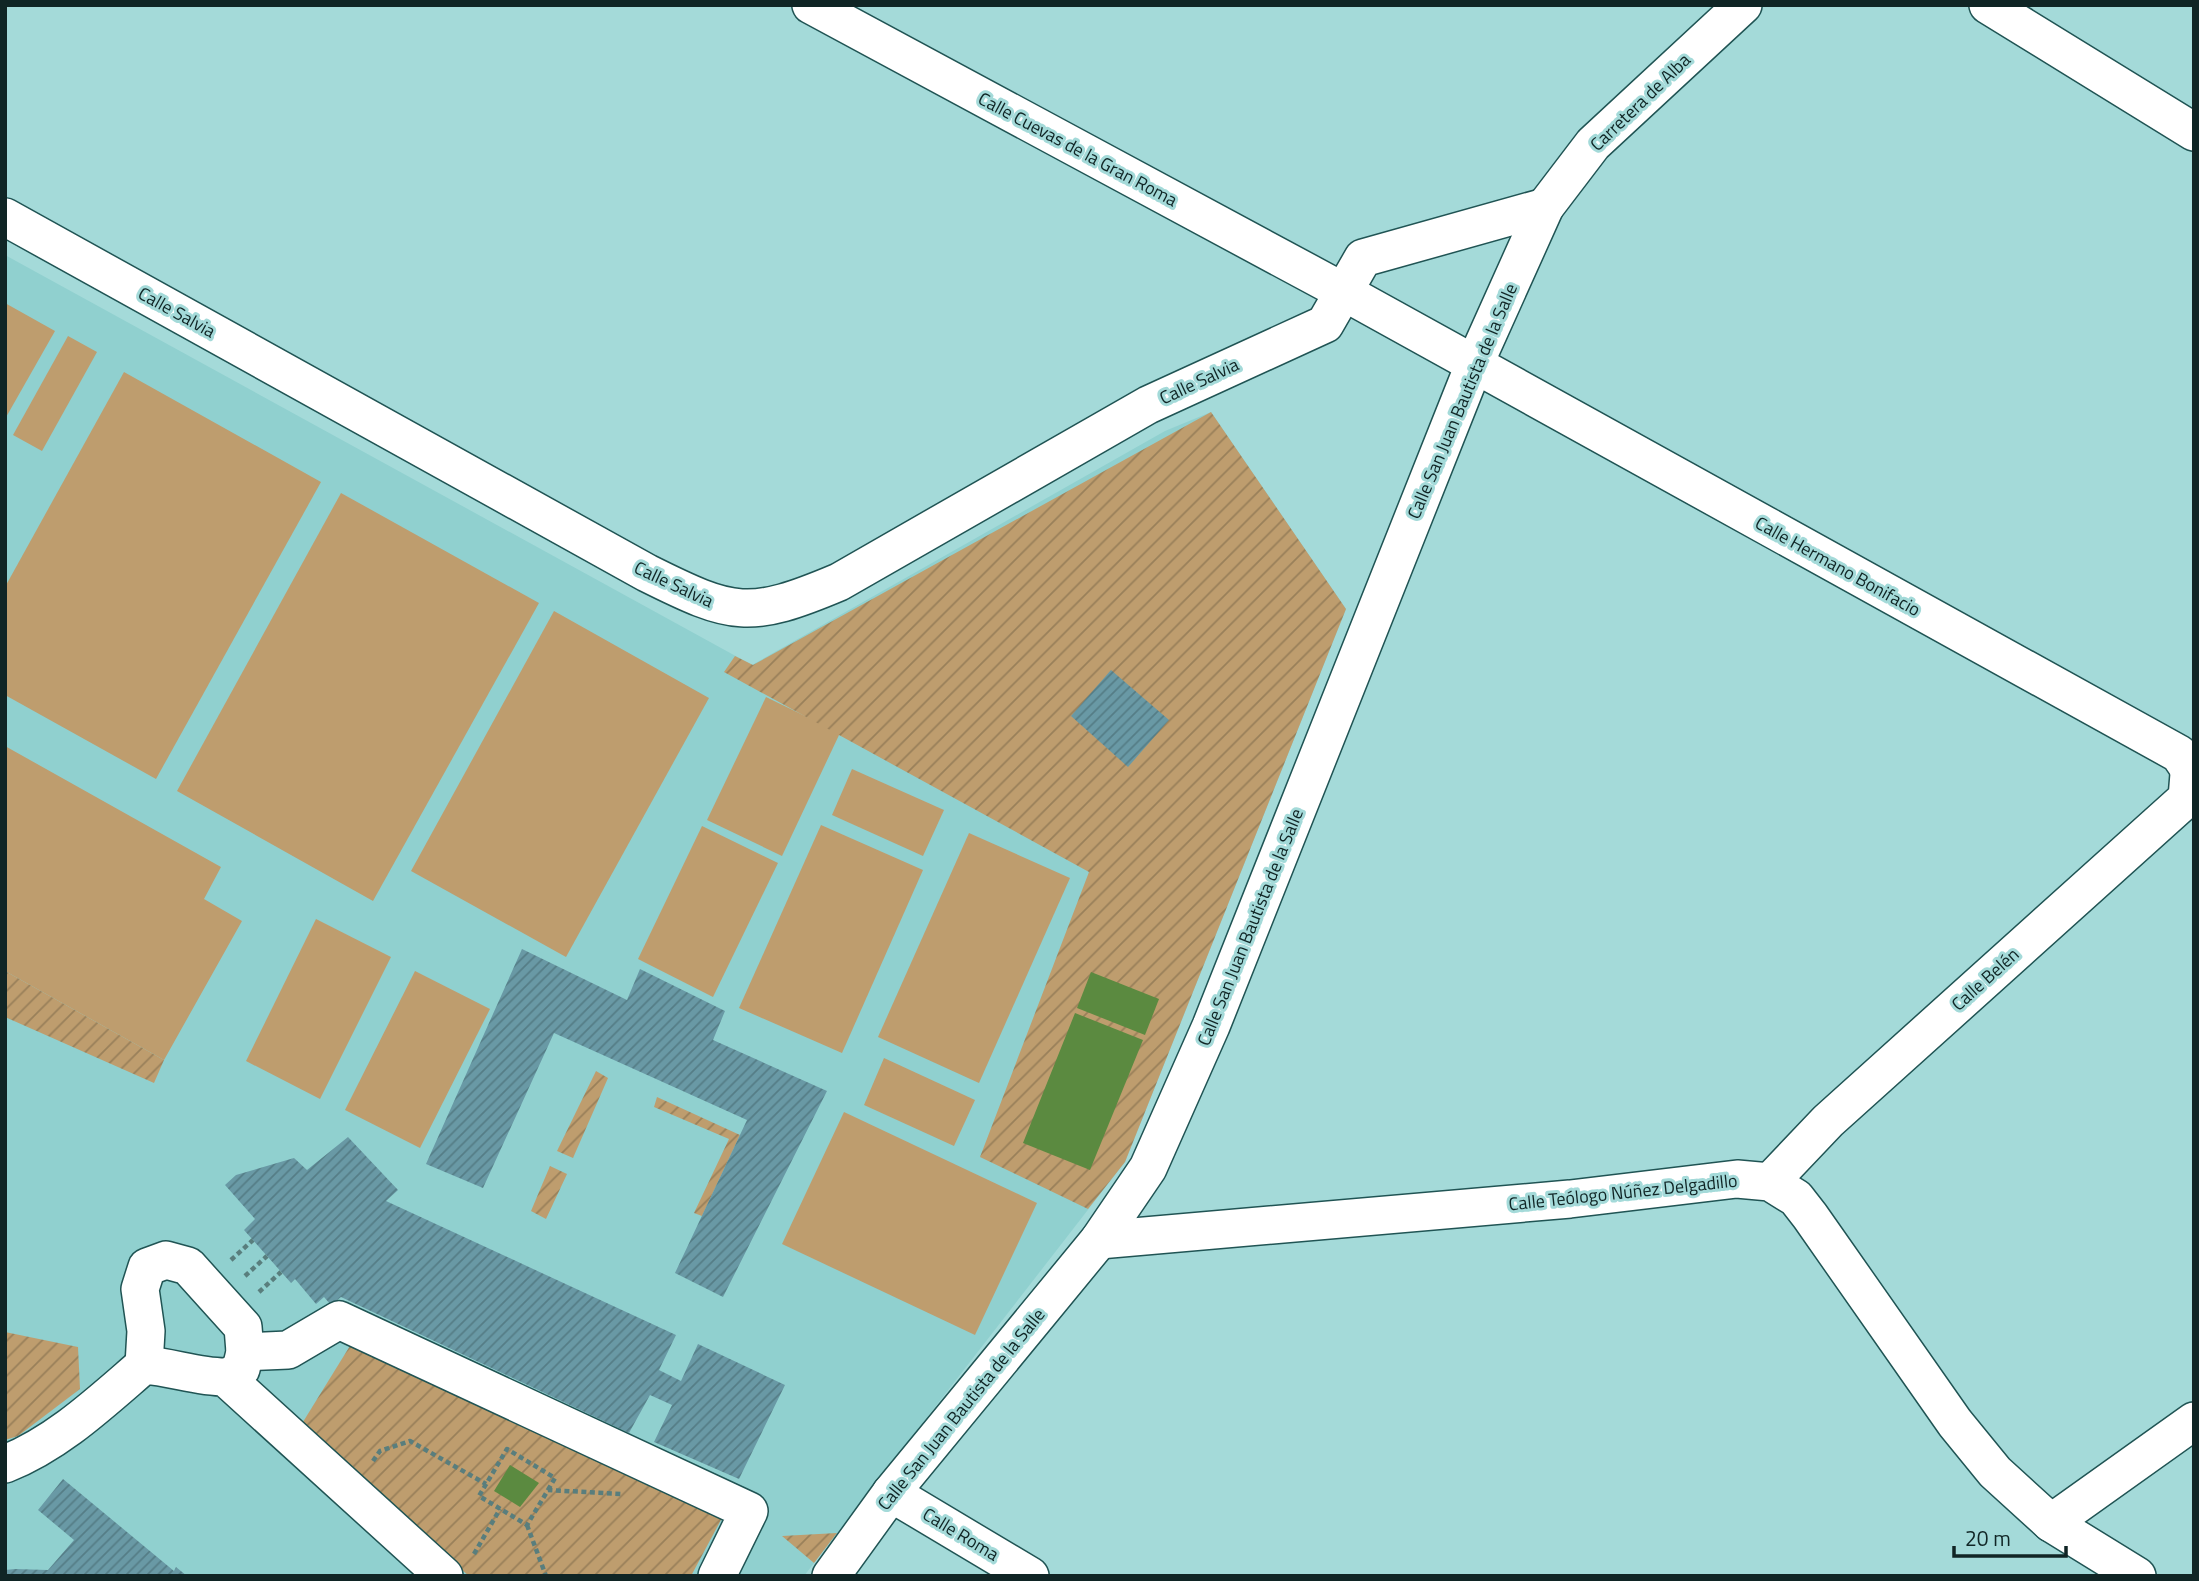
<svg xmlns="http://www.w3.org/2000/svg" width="2199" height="1581" viewBox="0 0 2199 1581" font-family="'Titillium Web',sans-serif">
<defs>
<pattern id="garden-furrows" width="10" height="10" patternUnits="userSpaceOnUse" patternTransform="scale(1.75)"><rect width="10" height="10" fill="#be9d6e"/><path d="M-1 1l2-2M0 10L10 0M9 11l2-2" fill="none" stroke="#99805a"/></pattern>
<pattern id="building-hatch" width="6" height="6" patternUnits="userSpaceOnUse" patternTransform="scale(1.75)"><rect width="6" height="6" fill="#6999a5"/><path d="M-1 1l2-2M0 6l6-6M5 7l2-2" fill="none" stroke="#557d86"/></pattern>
</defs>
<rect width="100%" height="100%" fill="#a4dad9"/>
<!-- built -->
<polygon fill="#90d0cf" points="5,255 752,665 1165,431 1211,412 1346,609 1125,1162 804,1576 5,1576"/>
<!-- park -->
<g fill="#be9d6e">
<polygon points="5,303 55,331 5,419"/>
<polygon points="68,336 97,352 42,451 13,435"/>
<polygon points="124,372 321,482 156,779 5,695 5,587"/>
<polygon points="341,493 539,603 373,901 177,791"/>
<polygon points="554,611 709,698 566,957 411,871"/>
<polygon points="766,697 840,733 782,856 707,820"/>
<polygon points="5,746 221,867 204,899 242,921 164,1060 5,971"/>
<polygon points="852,769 944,810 923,856 832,815"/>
<polygon points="821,825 923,870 842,1053 739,1008"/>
<polygon points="702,826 778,863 713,997 638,959"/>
<polygon points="969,833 1070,878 979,1083 878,1037"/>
<polygon points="316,919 391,957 320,1099 246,1061"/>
<polygon points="415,971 490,1009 420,1148 345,1110"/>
<polygon points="884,1058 975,1100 954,1146 864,1105"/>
<polygon points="844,1112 1037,1203 975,1335 782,1244"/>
</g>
<!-- garden -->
<g fill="url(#garden-furrows)">
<polygon points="1211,412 1346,609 1125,1162 1088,1209 980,1157 1089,872 724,672 735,656 753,665"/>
<polygon points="5,971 164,1060 154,1083 5,1017"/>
<polygon points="596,1071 608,1078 573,1158 557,1151"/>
<polygon points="657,1097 740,1135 702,1216 694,1213 729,1139 654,1107"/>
<polygon points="550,1166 567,1174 546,1219 531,1211"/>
<polygon points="5,1332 78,1347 80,1389 18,1436 5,1440"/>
<polygon points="353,1341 722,1518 691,1576 469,1576 298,1430"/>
<polygon points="837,1533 814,1563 782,1536"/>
</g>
<!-- water -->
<g fill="#5b8a40">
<polygon points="1091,972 1159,999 1145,1035 1077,1008"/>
<polygon points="1075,1013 1143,1040 1090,1170 1023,1143"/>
<polygon points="510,1465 539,1483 520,1507 494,1491"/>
</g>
<!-- building -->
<g fill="url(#building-hatch)">
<polygon points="1111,670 1169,720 1128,767 1071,716"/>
<polygon points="522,949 627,1000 640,969 725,1011 713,1040 827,1091 723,1297 675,1273 747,1120 554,1033 483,1188 426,1164"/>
<polygon points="348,1137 398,1190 386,1201 676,1335 659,1370 681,1381 698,1344 785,1385 739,1479 654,1442 672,1405 650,1395 629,1433 341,1297 331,1305 324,1297 316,1304 295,1279 291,1283 244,1230 255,1219 225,1185 236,1175 294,1158 307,1170"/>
<polygon points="63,1479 174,1571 176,1567 187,1576 5,1576 5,1570 15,1569 48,1570 74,1540 38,1510"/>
</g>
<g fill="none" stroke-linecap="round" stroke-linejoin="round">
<!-- minor casing -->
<g stroke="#205454" stroke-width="40">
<g id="minor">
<polyline points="811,5 1344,292 2179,754 2194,776"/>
<polyline points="1988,5 2194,132"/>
<path d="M5 217 647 573C733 616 749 620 839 582L1148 405 1325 324 1363 258 1545 207"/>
<polyline points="1770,1182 1828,1121 2187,798 2189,774"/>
<polyline points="1099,1240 1570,1199 1737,1179 1770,1182 1796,1198 1810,1216 1955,1423 1995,1472 2051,1523 2137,1576"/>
<polyline points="245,1352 288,1350 339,1320 749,1511 717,1576"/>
<polyline points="144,1365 146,1331 140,1289 147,1267 166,1260 188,1266 243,1327 245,1352 241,1369 237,1371"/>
<path d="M5 1464C58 1443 101 1402 144 1365 172 1367 197 1377 225 1377L444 1576"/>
<polyline points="891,1493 1030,1576"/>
<polyline points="2051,1523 2194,1421"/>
<polyline points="831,1576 891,1493 1099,1240 1148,1168 1211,1026 1474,365 1545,207 1593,144 1743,5"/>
</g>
</g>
<!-- path -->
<g stroke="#597e7d" stroke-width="4.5" stroke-dasharray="5 3.5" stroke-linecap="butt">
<polyline points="231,1260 253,1240"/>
<polyline points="245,1276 267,1256"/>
<polyline points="259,1292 281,1272"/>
<polyline points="373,1461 380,1451 410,1441 486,1484"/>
<polyline points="548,1490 555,1478 507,1449 479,1496 527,1525 548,1490 622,1494"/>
<polyline points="527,1525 546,1576"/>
<polyline points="474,1554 500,1509"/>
</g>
<!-- minor -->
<use href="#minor" stroke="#fff" stroke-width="37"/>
</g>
<g text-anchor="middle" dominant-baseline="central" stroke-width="6" stroke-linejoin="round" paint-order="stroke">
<!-- street labels -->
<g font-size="18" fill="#102525" stroke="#a4dad9">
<text transform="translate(1640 102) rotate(-44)">Carretera de Alba</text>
<text transform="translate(1078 149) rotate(28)">Calle Cuevas de la Gran Roma</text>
<text transform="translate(177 312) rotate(29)">Calle Salvia</text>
<text transform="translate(1199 381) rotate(-25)">Calle Salvia</text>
<text transform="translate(1462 401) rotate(-67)">Calle San Juan Bautista de la Salle</text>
<text transform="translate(1838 566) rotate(29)">Calle Hermano Bonifacio</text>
<text transform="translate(674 584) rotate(25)">Calle Salvia</text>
<text transform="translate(1250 927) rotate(-68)">Calle San Juan Bautista de la Salle</text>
<text transform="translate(1985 979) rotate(-42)">Calle Belén</text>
<text transform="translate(1623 1192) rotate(-6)">Calle Teólogo Núñez Delgadillo</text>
<text transform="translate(961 1409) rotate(-51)">Calle San Juan Bautista de la Salle</text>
<text transform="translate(961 1534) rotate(31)">Calle Roma</text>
</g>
</g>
<!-- border -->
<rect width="2199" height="1581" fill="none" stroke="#102525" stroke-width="14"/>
<!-- scale -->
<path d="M1954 1546v10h112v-10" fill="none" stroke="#102525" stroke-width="3.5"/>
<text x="1965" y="1546" font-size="21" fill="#102525" stroke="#a4dad9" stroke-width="5" paint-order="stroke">20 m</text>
</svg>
